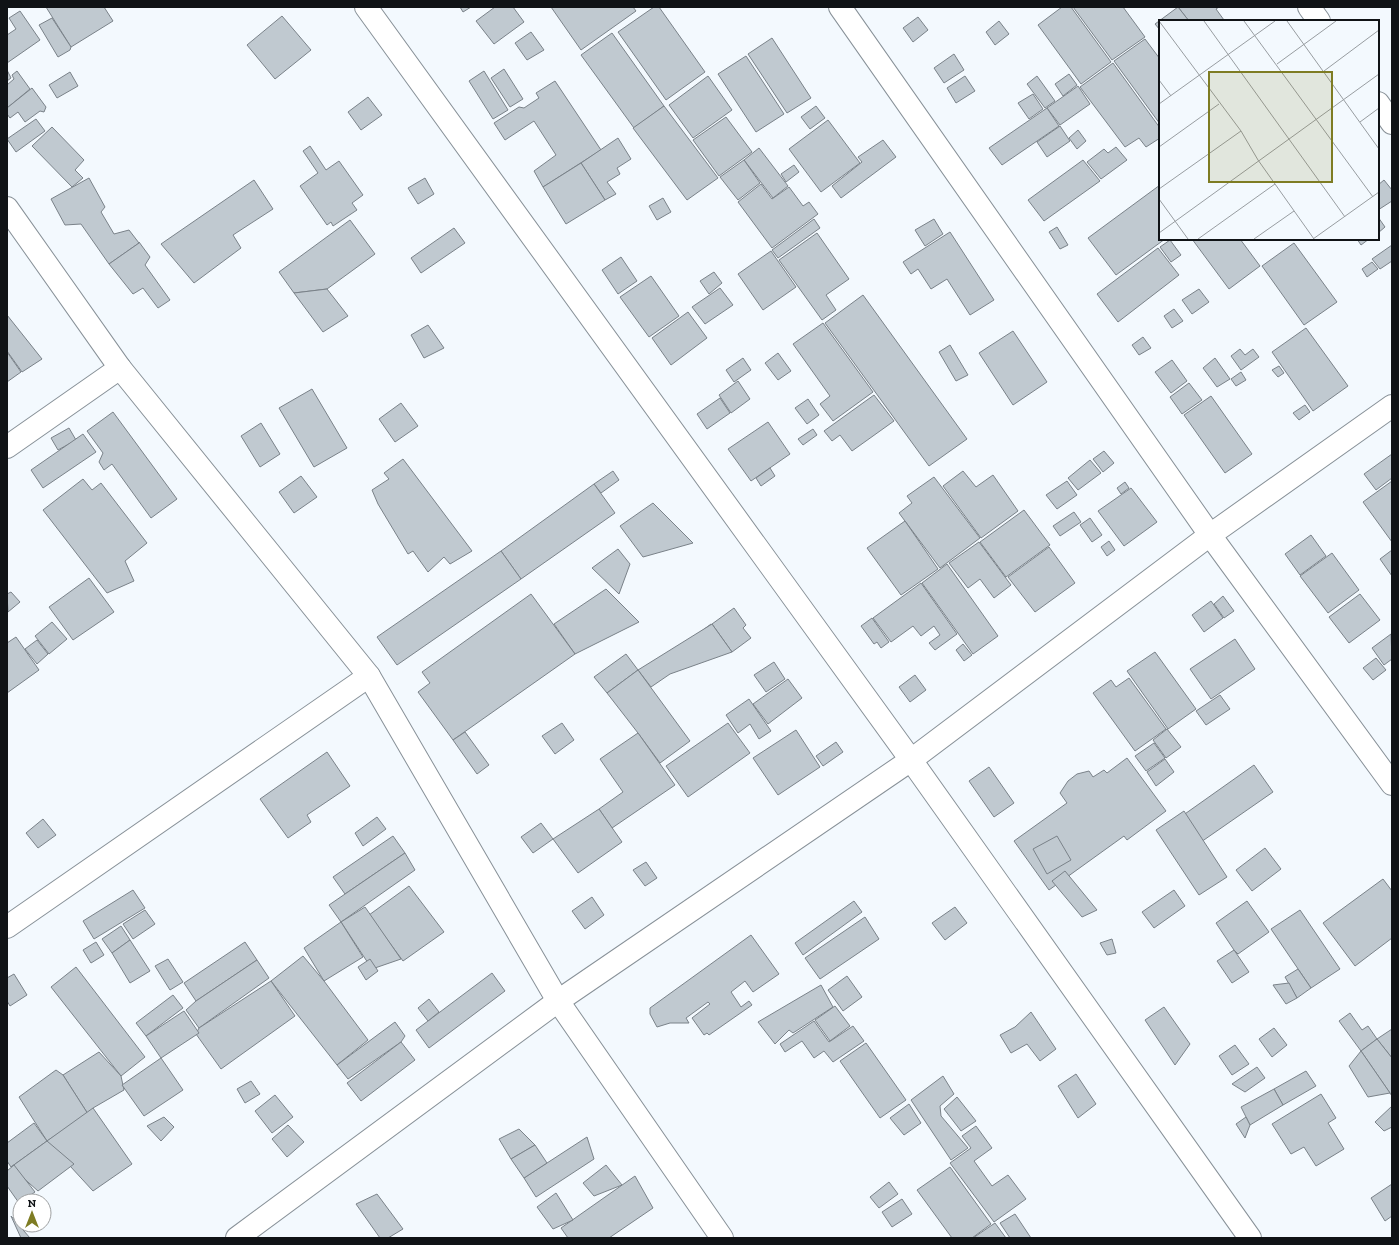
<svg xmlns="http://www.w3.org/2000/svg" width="1399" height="1245" viewBox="0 0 1399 1245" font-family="'Zilla Slab',serif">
<rect width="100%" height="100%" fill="#f3f9fe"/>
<!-- building -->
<g fill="#c0c9d0" stroke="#7a8289">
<polygon points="46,7 104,7 113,21 71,47"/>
<polygon points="460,7 471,7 463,12"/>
<polygon points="495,7 513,7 524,22 494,44 476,21"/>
<polygon points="551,7 633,7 636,11 581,50"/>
<polygon points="654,7 659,7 705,72 666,100 618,32"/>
<polygon points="1062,7 1071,7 1111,62 1081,84 1038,25"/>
<polygon points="1073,7 1123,7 1145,37 1112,60"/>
<polygon points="1178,7 1219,7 1216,9 1224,20 1222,21 1189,21"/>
<polygon points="1178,7 1189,21 1160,21 1160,30 1155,24"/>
<polygon points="20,11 40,40 7,63 7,35 16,29 9,18"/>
<polygon points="282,16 311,50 275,79 247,45"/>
<polygon points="918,17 928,30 913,42 903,28"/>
<polygon points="52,18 71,47 70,50 58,57 39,25"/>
<polygon points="999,21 1009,34 995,45 986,32"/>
<polygon points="531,32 544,50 527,60 515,43"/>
<polygon points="612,33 664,106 634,128 581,55"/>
<polygon points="772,38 811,98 787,113 748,54"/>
<polygon points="1145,39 1160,59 1160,124 1114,61"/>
<polygon points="954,54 964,70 944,83 934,68"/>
<polygon points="746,56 784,114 756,132 718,74"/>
<polygon points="1113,63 1160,128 1160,138 1146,147 1139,138 1125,147 1080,87"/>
<polygon points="504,69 523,99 510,107 491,78"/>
<polygon points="7,70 11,78 7,81"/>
<polygon points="17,71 30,89 7,108 7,85 14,79 12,75"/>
<polygon points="484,71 508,110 493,119 469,81"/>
<polygon points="70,72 78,86 57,98 49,85"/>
<polygon points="1069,74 1077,85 1063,96 1055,84"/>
<polygon points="708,76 732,110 693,138 669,105"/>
<polygon points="965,76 975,91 956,103 947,88"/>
<polygon points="1037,76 1055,101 1045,108 1027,84"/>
<polygon points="555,81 601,150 543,187 534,171 556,155 534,121 505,140 494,123 519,107 524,108 539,98 536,93"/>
<polygon points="1078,86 1090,104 1060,125 1047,108"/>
<polygon points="32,88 46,107 44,112 40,111 25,122 18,112 10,118 7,114 7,108"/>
<polygon points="1033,94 1043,109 1029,119 1018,103"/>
<polygon points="368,97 382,115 361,130 348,112"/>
<polygon points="664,106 718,178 687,200 633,128"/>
<polygon points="816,106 825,118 810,129 801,117"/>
<polygon points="1047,108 1059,126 1002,165 989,148"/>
<polygon points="726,117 752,152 719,176 693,140"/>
<polygon points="36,119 45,131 16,152 7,139"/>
<polygon points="828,120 860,163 821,192 789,149"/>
<polygon points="1060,126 1070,141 1047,157 1037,142"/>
<polygon points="52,127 84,160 75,170 83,178 72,187 32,146"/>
<polygon points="1078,130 1086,141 1077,149 1069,138"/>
<polygon points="618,138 631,159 617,168 620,174 607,182 616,194 605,200 581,163"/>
<polygon points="883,140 896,157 841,198 832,186 862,162 858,157"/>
<polygon points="310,146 326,170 339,161 363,195 352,203 357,210 333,226 331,222 327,225 300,186 318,173 303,151"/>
<polygon points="1116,147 1127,160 1101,179 1087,162 1104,149 1108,153"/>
<polygon points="759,148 788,186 773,198 744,160"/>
<polygon points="744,160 760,183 738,200 720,177"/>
<polygon points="1083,160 1100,181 1044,221 1028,200"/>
<polygon points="581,163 605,200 566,224 543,187"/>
<polygon points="794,165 799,172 786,182 781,174"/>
<polygon points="89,178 105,207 101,212 114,234 129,230 139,243 109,264 81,224 65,225 51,199"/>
<polygon points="425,178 434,194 418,204 408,188"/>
<polygon points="254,180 273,209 233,235 241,248 194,283 161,244"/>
<polygon points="1384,180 1392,190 1392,201 1378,210 1378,185"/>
<polygon points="761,184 772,199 789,187 803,206 809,202 818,214 772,248 738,202"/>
<polygon points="1160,185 1160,239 1165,239 1116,275 1088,238"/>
<polygon points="663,198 671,212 657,220 649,206"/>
<polygon points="1378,217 1385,227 1378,233"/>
<polygon points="814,219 820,228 778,258 772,250"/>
<polygon points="934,219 943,234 925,246 915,230"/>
<polygon points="350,220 375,254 327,289 294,293 279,272"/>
<polygon points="1057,227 1068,245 1060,249 1049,232"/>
<polygon points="454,228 465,243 421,273 411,258"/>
<polygon points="950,232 994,300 970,315 947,279 931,289 918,269 911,274 903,262"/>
<polygon points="817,233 849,279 826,295 836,310 822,320 779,260"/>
<polygon points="1192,239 1240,239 1260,266 1229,289"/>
<polygon points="1357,239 1369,239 1361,245"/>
<polygon points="1170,240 1181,255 1171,262 1160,247"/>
<polygon points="139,242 150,257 145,265 170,300 158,308 143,288 133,294 109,264 139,243"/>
<polygon points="1294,243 1337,302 1304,325 1262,266"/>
<polygon points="1392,245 1392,261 1380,269 1372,259"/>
<polygon points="1158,248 1179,275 1118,322 1097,294"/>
<polygon points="771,251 796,287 763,310 738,274"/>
<polygon points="621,257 637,281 618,294 602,270"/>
<polygon points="1372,262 1378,269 1367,277 1362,269"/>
<polygon points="714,272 722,283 709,294 700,281"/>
<polygon points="651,276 679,316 649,337 620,297"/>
<polygon points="720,288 733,305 705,324 692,307"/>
<polygon points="327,289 348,316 323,332 294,293"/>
<polygon points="1199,289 1209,302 1192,314 1182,300"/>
<polygon points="863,295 967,439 929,466 825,323"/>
<polygon points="1174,309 1183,321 1172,328 1164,316"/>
<polygon points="688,312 707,338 671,365 652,338"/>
<polygon points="7,315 42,359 22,372 7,351"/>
<polygon points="823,323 873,392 833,421 820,404 830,396 793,344"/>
<polygon points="428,325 444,348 424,358 411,335"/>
<polygon points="1306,328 1348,386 1313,411 1272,352"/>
<polygon points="1013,331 1047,382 1013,405 979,353"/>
<polygon points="1143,337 1151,348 1139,355 1132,345"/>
<polygon points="950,345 968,375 956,381 939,352"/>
<polygon points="1240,349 1245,355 1253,349 1259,357 1241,370 1231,356"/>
<polygon points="7,352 21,372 7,382"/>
<polygon points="778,353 791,371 778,380 765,363"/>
<polygon points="743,358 751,370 734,382 726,370"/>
<polygon points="1215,358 1230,379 1217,387 1203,368"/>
<polygon points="1172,360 1187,381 1171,393 1155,372"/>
<polygon points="1279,366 1284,373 1278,377 1272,370"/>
<polygon points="1241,372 1246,380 1236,386 1231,379"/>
<polygon points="738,381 750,399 731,413 719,395"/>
<polygon points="1189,383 1202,400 1182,414 1170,397"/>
<polygon points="312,389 347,448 314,467 279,408"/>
<polygon points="874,395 894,421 852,451 840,435 832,441 824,431"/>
<polygon points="1211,396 1252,454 1225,473 1184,415"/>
<polygon points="720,398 730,413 707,429 697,414"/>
<polygon points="808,399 819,415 807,424 795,408"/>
<polygon points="401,403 418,426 395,442 379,419"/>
<polygon points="1305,405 1310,412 1299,420 1293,413"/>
<polygon points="113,412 177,499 151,518 112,464 104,470 99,462 103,453 87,431"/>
<polygon points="768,422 790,454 751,481 728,449"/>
<polygon points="261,423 280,454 260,467 241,436"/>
<polygon points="69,428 76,440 58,450 51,438"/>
<polygon points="813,429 817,435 803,445 798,439"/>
<polygon points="83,434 96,452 43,488 31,470"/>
<polygon points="1104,451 1114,463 1103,472 1093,459"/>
<polygon points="1392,454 1392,478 1376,490 1364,474"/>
<polygon points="403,459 472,551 450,564 444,557 428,572 413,551 408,554 378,504 372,490 389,479 384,473"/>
<polygon points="1090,460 1101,473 1078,490 1068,478"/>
<polygon points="770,468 775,476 761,486 756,478"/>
<polygon points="613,471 619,480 601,493 594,484"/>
<polygon points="963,471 976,487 993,475 1018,511 981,538 943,486"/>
<polygon points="301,476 317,497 294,513 279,492"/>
<polygon points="934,477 980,538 940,568 899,513 912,503 907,496"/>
<polygon points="83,479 92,490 101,483 147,543 125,561 134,581 107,593 43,510"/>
<polygon points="1067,481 1077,495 1057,509 1046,495"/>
<polygon points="1392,481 1392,542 1363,502"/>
<polygon points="1125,482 1129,488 1121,494 1117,488"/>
<polygon points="594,484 615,513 521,579 501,551"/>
<polygon points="1131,488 1157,522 1124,546 1098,511"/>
<polygon points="653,503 693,543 643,557 620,526"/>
<polygon points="1024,510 1050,545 1006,577 980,542"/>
<polygon points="1074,512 1081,522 1060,536 1053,526"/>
<polygon points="1090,518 1102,535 1092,542 1080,525"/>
<polygon points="905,521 938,569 901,595 867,548"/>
<polygon points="1311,535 1326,556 1300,575 1285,554"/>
<polygon points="1109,541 1115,550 1107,556 1101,547"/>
<polygon points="979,542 1011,585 994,598 980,579 968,588 949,563"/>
<polygon points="1049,547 1075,583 1035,612 1008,577"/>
<polygon points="618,549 630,564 619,594 592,568"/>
<polygon points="1392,550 1392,576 1380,559"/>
<polygon points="501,551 521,579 397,665 377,637"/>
<polygon points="1332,553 1359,590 1328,613 1300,576"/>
<polygon points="947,564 998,636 973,654 922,583"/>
<polygon points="89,578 114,612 73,640 49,607"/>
<polygon points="921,583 957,634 935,650 929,643 940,635 934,626 921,636 913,626 891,642 873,618"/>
<polygon points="606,589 639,622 575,654 554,624"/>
<polygon points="11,592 20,602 8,612 7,594"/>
<polygon points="531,594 575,654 453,740 418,692 430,683 422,672"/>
<polygon points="1360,594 1380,620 1349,643 1329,617"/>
<polygon points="1223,596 1234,611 1224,618 1214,604"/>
<polygon points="1211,601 1223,618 1204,632 1192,615"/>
<polygon points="734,608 746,625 743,628 751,638 732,652 712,624"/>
<polygon points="872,618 889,642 881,648 877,642 874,644 861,626"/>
<polygon points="52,622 67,639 49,654 35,636"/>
<polygon points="711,624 726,644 710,656 695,636"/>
<polygon points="712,624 732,652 670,674 651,687 638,670"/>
<polygon points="1391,634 1392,659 1384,665 1372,648"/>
<polygon points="16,637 39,670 7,693 7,643"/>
<polygon points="1235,639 1255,669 1211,699 1190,669"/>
<polygon points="37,640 48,654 37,664 25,649"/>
<polygon points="963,644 972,655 964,661 956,650"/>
<polygon points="1155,652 1196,709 1168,729 1127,671"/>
<polygon points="626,654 638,670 607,693 594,677"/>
<polygon points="1376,658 1386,670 1373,680 1363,668"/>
<polygon points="774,662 785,679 766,692 754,675"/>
<polygon points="638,670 690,741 660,763 638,733 607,693"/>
<polygon points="915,675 926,690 910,702 899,687"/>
<polygon points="1129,678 1166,729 1135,751 1093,693 1111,680 1116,687"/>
<polygon points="788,679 802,698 768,724 753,704"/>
<polygon points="1220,695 1230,709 1206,725 1196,711"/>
<polygon points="749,699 771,731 759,739 750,724 738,733 726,715"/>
<polygon points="562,723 574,740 555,754 542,736"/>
<polygon points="728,723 750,753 688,797 666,766"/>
<polygon points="1167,729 1181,747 1166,758 1153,740"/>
<polygon points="796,730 820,767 778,795 753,758"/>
<polygon points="465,732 489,765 477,774 453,740"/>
<polygon points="638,733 675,785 612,828 599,809 623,792 600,759"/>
<polygon points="836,742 843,752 823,766 816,756"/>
<polygon points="1154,743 1165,758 1146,771 1135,756"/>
<polygon points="327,752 350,786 307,815 311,822 288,838 260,799"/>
<polygon points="1127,758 1166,811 1127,840 1124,836 1049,890 1014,841 1067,803 1060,793 1068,781 1077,774 1089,771 1093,777 1104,770 1107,773"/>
<polygon points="1165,759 1174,772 1156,786 1147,772"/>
<polygon points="1254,765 1273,792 1201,842 1182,816"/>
<polygon points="989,767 1014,803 994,817 969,781"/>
<polygon points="599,809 622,842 578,873 553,839"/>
<polygon points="1184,811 1227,877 1199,895 1156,830"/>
<polygon points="377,817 386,829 363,846 355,833"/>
<polygon points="43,819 56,835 38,848 26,833"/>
<polygon points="541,823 553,839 533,853 521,837"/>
<polygon points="393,836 405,853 345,894 333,877"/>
<polygon points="1057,836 1071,860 1047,874 1033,849"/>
<polygon points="1265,848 1281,869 1252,891 1236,870"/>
<polygon points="405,853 415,870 341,922 329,905"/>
<polygon points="646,862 657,878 645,886 633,870"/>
<polygon points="1065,871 1097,910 1082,917 1052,881"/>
<polygon points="1383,879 1392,891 1392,938 1355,966 1323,923"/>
<polygon points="409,886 444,932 403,961 369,915"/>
<polygon points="133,890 145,908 94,939 83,921"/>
<polygon points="1174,890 1185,906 1154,928 1142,912"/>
<polygon points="592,897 604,915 585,929 572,911"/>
<polygon points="854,901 862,912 803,955 795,943"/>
<polygon points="1247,901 1269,932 1238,954 1234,950 1216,923"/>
<polygon points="365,907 401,959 372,969 341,922"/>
<polygon points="955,907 967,923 945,940 932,923"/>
<polygon points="145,910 155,924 133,939 123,924"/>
<polygon points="1300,910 1340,969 1311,988 1271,929"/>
<polygon points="865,917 879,939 820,979 805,958"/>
<polygon points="341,922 363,957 324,981 304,948"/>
<polygon points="121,926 130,940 112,953 102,939"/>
<polygon points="751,935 779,974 753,992 745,981 731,992 741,1007 749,1001 752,1005 709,1035 707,1033 704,1035 692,1018 710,1004 708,1002 686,1018 689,1023 670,1023 657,1027 650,1014 650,1008"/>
<polygon points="1112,939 1116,953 1107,955 1100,943"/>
<polygon points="130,940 150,971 130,983 112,953"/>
<polygon points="96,942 104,955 91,963 83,950"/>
<polygon points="245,942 257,960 196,1001 184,983"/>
<polygon points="1234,950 1249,972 1232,983 1217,961"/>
<polygon points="303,956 324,981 368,1040 337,1065 271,981"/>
<polygon points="168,959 183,982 170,990 155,966"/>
<polygon points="370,959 378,971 366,980 358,967"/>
<polygon points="257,960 269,978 199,1028 186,1010 196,1001"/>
<polygon points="76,967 145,1057 121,1076 51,987"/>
<polygon points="1298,969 1311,988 1297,998 1285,977"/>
<polygon points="492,973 505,991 429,1048 416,1030"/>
<polygon points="14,974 27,995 10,1006 7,1001 7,978"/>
<polygon points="847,976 862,997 843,1011 828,990"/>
<polygon points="271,981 295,1016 221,1069 196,1034 199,1028"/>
<polygon points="1289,983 1297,998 1286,1004 1273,985"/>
<polygon points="821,985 833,1007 793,1033 789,1030 775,1044 758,1022"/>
<polygon points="173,995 183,1008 146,1036 136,1023"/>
<polygon points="429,999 439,1012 428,1021 418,1008"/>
<polygon points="835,1006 850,1026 830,1041 815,1020"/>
<polygon points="1164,1007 1190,1044 1175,1065 1145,1020"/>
<polygon points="184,1011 199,1033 161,1058 146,1036"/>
<polygon points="1031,1012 1056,1049 1040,1061 1027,1044 1011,1053 1000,1035 1015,1027"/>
<polygon points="1350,1013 1362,1030 1368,1026 1377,1039 1361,1051 1339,1021"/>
<polygon points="814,1021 829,1042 853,1026 864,1041 833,1062 824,1051 814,1058 802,1041 785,1052 780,1044"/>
<polygon points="395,1022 405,1036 401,1042 348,1079 337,1065"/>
<polygon points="1274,1028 1287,1045 1272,1057 1259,1039"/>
<polygon points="1392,1029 1392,1058 1377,1039"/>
<polygon points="1377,1039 1392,1058 1392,1096 1361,1051"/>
<polygon points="401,1042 415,1060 361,1101 347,1083"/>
<polygon points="866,1043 906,1100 880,1118 840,1061"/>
<polygon points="1235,1045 1249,1064 1232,1075 1219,1056"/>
<polygon points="1361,1051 1390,1093 1368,1097 1349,1066"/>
<polygon points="99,1052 121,1076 124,1090 93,1108 88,1114 63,1075"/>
<polygon points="161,1058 183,1090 144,1116 122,1085"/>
<polygon points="1257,1067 1265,1078 1245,1092 1232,1084"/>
<polygon points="56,1070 63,1075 88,1114 47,1141 19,1097"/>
<polygon points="1306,1071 1316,1086 1283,1105 1274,1089"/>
<polygon points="1076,1074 1096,1104 1078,1118 1058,1086"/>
<polygon points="943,1076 954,1094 940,1106 941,1116 968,1148 951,1160 911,1100"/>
<polygon points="251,1081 260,1094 245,1103 237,1089"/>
<polygon points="1274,1089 1283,1105 1250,1125 1241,1107"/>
<polygon points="1321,1094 1336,1118 1328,1123 1344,1149 1316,1166 1304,1147 1291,1154 1272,1124"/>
<polygon points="275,1095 293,1117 272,1133 255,1111"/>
<polygon points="957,1097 976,1121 961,1131 944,1109"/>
<polygon points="909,1104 921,1123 904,1135 890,1118"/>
<polygon points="1392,1106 1392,1127 1384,1131 1375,1122"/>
<polygon points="93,1108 132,1164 93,1191 47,1141"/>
<polygon points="164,1117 174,1127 161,1141 147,1126"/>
<polygon points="1246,1117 1250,1125 1245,1138 1236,1124"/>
<polygon points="34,1123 47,1141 11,1167 7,1161 7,1143"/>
<polygon points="288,1125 304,1142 287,1157 272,1139"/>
<polygon points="976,1126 992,1148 974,1161 992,1186 1008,1175 1026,1199 994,1222 950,1163 971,1148 962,1136"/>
<polygon points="519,1129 535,1145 511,1159 499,1139"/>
<polygon points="587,1137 594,1159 536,1197 524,1178"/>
<polygon points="47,1141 74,1164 38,1191 11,1167"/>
<polygon points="535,1145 547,1163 524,1178 511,1159"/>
<polygon points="14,1165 35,1192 22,1201 20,1201 19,1203 7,1186 7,1171"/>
<polygon points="606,1165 622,1185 594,1196 583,1183"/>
<polygon points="950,1167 991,1224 972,1238 952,1238 917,1190"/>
<polygon points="635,1176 653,1208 609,1238 568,1238 561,1228"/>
<polygon points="889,1182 898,1194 879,1208 870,1197"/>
<polygon points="1392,1184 1392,1216 1385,1221 1371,1198"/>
<polygon points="556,1193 573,1220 553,1229 537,1207"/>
<polygon points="377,1194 403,1229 388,1238 380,1238 356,1204"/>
<polygon points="902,1199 912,1214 892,1227 882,1212"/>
<polygon points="1015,1214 1031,1238 1010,1238 1000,1223"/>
<polygon points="11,1216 30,1238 21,1238"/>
<polygon points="995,1223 1006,1238 973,1238"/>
</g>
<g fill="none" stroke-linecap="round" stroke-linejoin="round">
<!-- minor casing -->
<g stroke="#889198" stroke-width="24">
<g id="minor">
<polyline points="366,7 911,760 1250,1238"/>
<polyline points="840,7 1210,535 1392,784"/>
<polyline points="1309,7 1319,21"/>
<polyline points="1378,103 1392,123"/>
<polyline points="7,208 120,368 369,676 558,1001 722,1238"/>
<polyline points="7,447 120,368"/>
<polyline points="7,927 369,676"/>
<polyline points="237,1238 558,1001 911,760 1210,535 1392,406"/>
</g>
</g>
<!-- minor -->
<use href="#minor" stroke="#fff" stroke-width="22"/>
</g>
<!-- overview -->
<g transform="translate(1159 20)">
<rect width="220" height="220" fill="#f3f9fe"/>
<path fill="none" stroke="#989da1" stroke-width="1" d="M0 1 82 111 99 140 155 219M45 1 186 197M85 1 214 177M128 1 220 129M118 44 177 1M165 51 220 10M0 60 12 76M0 84 116 1M201 102 220 88M0 127 60 84M0 169 82 111M0 179 29 219M0 213 220 54M39 219 116 164M95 219 135 191M154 219 220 172"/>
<path fill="#7e7c23" fill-opacity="0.15" stroke="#7e7c23" stroke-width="2" d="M50 52H173V162H50Z"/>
<rect width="220" height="220" fill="none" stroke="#101316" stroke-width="2"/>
</g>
<!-- border -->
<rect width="1399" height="1245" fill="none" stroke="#101316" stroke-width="16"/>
<!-- north arrow -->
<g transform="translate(32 1213)"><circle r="19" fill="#ffffff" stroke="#9fa1a2"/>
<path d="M0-3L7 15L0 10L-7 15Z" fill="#7e7c23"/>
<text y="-6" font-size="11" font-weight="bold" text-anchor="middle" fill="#101316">N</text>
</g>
</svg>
